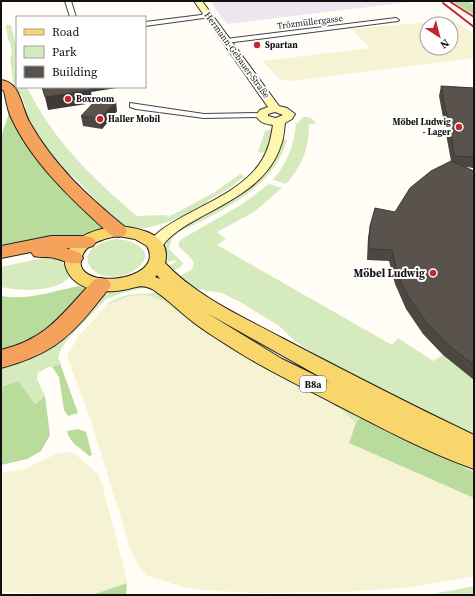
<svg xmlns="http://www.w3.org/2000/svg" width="475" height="596" viewBox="0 0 475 596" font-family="'Source Serif 4',serif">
<rect width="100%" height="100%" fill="#fffdf5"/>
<!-- industrial -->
<polygon fill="#eee6ef" points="210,1 418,1 227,24"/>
<!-- farmland -->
<g fill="#f6f3d4" fill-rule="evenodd">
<path d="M453 20 474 34V58L290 81 279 79 263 61 370 48 351 29ZM427 24H451V48H427Z"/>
<polygon points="143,295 154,297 163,301 200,328 244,356 339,408 356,423 349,443 474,498 474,576 413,587 347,592 253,593 202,590 183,587 148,576 139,567 131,551 91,421 67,356 78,337 105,307 117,300 130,296"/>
<polygon points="66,452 75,454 98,474 102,484 125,572 127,583 92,595 1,592 1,473 25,469 58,453"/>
</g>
<!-- green -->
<g fill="#d5ebbd">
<path d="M6 25H11L17 49V87H27C52 139 94 180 137 216L166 215 168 217 215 192 240 174 245 176 228 189 207 201 208 204C188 214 145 236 123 226 114 221 105 211 96 205V200L75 178 61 168 32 127 23 112 26 108 21 95 14 88 10 57 12 54 10 42 8 40Z"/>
<path d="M304 117C310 117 313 118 316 124H309C309 149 302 166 286 184L273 180C287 163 294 146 296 124Z"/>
<polygon points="267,130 272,130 271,137 266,153 258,152 265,131"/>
<path d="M284 139 287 140C275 182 237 202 202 221 192 226 180 230 172 238L169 249 183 263 182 266 170 273 165 267 176 262 174 260 165 264C166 258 164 248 166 243 171 229 219 209 232 200 256 186 276 165 284 139Z"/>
<polygon points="269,184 282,188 254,212 217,232 226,239 217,245 392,345 398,338 433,361 443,355 474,380 474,435 351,377 296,342 279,326 240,302 222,293 191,288 177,278 192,269 194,263 190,257 178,246 180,240 241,205"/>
<path d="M117 239C134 240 159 252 136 269 101 295 57 249 117 239Z"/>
<path d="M48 257C66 259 62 264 70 276 58 293 19 291 1 287V267Z"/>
<path d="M144 286 148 287 125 292 106 299 67 340 60 351 58 358 61 364 52 367H48L38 373 37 379 45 396 35 404 18 381 1 387V368C24 361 46 353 65 338 79 328 85 311 97 300 106 291 132 287 144 286Z"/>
<path d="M158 291 361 417 356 423 339 408 244 356 200 328 163 301 154 297 143 295 130 296 104 306C113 299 124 295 136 294 145 293 150 295 158 291Z"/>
<polygon points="474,586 474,595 428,595"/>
</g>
<!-- forest -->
<g fill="#b9dc9c">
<polygon points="452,1 468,1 474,5 474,15"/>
<polygon points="10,111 88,214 104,229 82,236 48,236 1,245 1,136"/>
<path d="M79 286 87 289 60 325 1 355V296C28 301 53 291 79 286Z"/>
<polygon points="61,364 61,366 78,413 68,416 64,410 59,377 52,367"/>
<polygon points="18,381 35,404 45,396 50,435 41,451 27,459 1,465 1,387"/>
<polygon points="361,417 474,472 474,498 349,443 356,423"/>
<path d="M78 429 86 432 92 455 89 456C81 448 69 443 67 431Z"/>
<polygon points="127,583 126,595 92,595"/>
</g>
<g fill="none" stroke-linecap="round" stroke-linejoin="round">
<!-- street casing -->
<g stroke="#444" stroke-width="2">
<g id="street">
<polygon points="65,1 71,1 76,17 70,17"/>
<polygon points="209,14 211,15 211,17 145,26 145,22"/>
<polygon points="396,18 399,20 398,21 226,43 223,41 226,39"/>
<polygon points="130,103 204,114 262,113 266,115 262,117 204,118 136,109 130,107"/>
</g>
</g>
<!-- secondary casing -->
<g stroke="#333" stroke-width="2">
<path id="secondary" d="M194 1H202L279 106 287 108 295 114 292 119 285 123C284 130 284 138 281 145 269 183 232 200 199 218 185 226 170 234 161 248L156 250 151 248 149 245 153 237 160 231C191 208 242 194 262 160 269 149 271 137 273 125 266 124 259 123 256 115L260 110 268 107ZM275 112 283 115 276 118 268 116V114Z"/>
</g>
<!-- primary casing -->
<g stroke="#222" stroke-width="2">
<path id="primary" d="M118 226C140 228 172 234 165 263 196 296 241 316 282 338 345 371 409 404 474 435V469C426 452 382 428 337 405 303 387 268 371 235 350 223 342 209 334 197 325 182 314 168 299 152 289 141 283 135 288 123 290 103 294 74 290 66 268 64 263 65 258 67 253 76 234 98 229 118 226ZM118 236 135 239 147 246C168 284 64 292 83 254 89 242 106 238 118 236ZM157 275 160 279 155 277ZM207 313 331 383 282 359Z"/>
</g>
<!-- highway casing -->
<g stroke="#222" stroke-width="2">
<g id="highway">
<path d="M1 80C21 82 21 108 30 123 53 164 88 197 125 227L127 231 125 235 118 237 111 235C74 202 30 161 10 115 7 107 6 99 4 91L1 89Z"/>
<path d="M51 236H86L93 238 96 242 93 246 86 248H66L80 253 83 258 80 263C69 265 64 260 54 258 48 256 41 258 34 256L31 252 1 258V246Z"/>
<path d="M101 278 108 280 111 285C106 293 100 299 94 307 66 342 45 356 1 368V350C49 338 62 313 94 280Z"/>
</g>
</g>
<!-- street -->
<use href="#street" fill="#fff" fill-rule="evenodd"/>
<!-- secondary -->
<use href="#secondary" fill="#fff6b0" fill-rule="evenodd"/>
<!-- primary -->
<use href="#primary" fill="#f9d66b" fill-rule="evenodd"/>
<!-- highway -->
<use href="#highway" fill="#f5a25d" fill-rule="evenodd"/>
<!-- rail -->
<g stroke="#c4262e" stroke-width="2">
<polyline points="449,1 474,17"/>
<polyline points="443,3 474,27"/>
</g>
</g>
<!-- wall -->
<g fill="#4d4742">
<polygon points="441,86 474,88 474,168 465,167 474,171 474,380 443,355 423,334 406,309 395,284 389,261 367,260 368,237 370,226 395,212 451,161 439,96"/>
<polygon points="117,111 102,129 83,126 81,116"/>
</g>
<!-- shaded-wall -->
<g fill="#3f3936">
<polygon points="88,87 123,87 91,92 93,103 48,110 45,97"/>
<polygon points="116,101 117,111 102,129 100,119"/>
</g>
<!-- building -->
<g fill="#5a524d" stroke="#3f3936">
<polygon points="441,86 474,88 474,157 455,156"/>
<polygon points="42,87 90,87 91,90 45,97"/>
<polygon points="97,99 116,101 100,119 81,116"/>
<polygon points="451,161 474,171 474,365 446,343 427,323 409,298 397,273 392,250 369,249 370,226 375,208 395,212 410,188 431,171"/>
</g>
<!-- markers -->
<g fill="#c4262e" stroke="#fff" stroke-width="1.5">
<circle cx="257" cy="45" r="4"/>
<circle cx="68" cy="99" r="4"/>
<circle cx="100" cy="119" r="4"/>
<circle cx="459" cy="127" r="4"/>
<circle cx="433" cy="273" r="4"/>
</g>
<g text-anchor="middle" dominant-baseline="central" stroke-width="4" stroke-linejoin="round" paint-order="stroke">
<!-- far-street labels -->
<g font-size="9" fill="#111" stroke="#fff">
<text transform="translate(310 22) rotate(-7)">Trözmüllergasse</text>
<text transform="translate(237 55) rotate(54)">Hermann-Gebauer-Straße</text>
</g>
<!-- far-poi labels -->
<g font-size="9" font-weight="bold" fill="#111" stroke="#fff" text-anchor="start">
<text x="265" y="45">Spartan</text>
<text x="76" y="99">Boxroom</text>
<text x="108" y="119">Haller Mobil</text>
<text x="451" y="122" text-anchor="end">Möbel Ludwig<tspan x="451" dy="10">- Lager</tspan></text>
</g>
<!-- shield labels -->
<rect fill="#fff" stroke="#585858" stroke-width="1" x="300" y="376" width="26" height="16" rx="3"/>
<g font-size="10" font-weight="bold" fill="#111">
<text x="313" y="384">B8a</text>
</g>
<!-- poi labels -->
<g font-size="11" font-weight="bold" fill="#111" stroke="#fff" text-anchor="end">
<text x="425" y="273">Möbel Ludwig</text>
</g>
</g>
<!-- border -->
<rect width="475" height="596" fill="none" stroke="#111111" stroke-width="4"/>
<!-- legend -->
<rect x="16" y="16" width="130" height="72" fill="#ffffff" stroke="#a0a0a0"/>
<rect x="24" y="29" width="20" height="6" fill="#f9d66b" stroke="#a0a0a0"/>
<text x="52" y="36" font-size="12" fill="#111111">Road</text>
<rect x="24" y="46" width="20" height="12" fill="#d5ebbd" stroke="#a0a0a0"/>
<text x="52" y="56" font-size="12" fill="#111111">Park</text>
<rect x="24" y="66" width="20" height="12" fill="#5a524d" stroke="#a0a0a0"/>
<text x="52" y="76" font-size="12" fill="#111111">Building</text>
<!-- north arrow -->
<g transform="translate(439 36) rotate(144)"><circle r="19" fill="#ffffff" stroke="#a0a0a0"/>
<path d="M0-3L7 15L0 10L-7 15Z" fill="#c4262e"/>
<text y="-6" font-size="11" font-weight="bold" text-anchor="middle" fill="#111111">N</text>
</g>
</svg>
